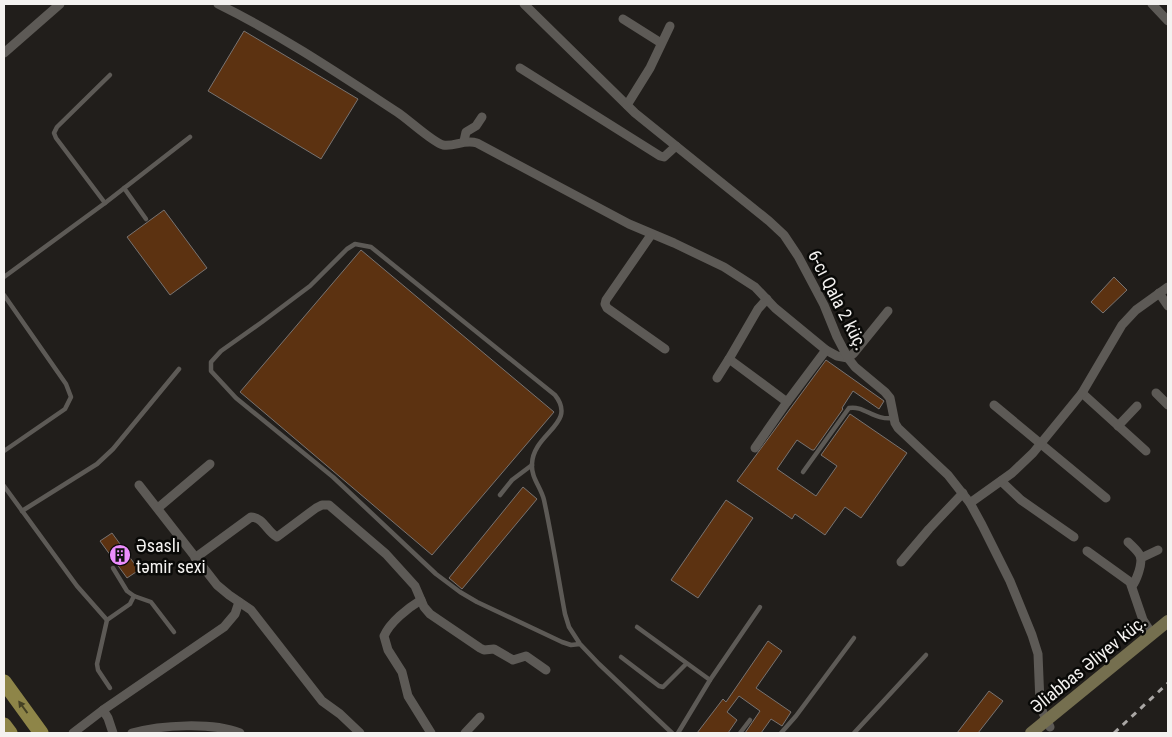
<svg xmlns="http://www.w3.org/2000/svg" width="1172" height="737" viewBox="0 0 1172 737" font-family="'Roboto Condensed',sans-serif">
<rect width="100%" height="100%" fill="#211e1b"/>
<!-- building -->
<g fill="#5c3211" stroke="#787371">
<polygon points="244,31 358,99 321,159 208,91"/>
<polygon points="164,210 207,268 170,295 127,237"/>
<polygon points="361,250 554,412 432,555 240,392"/>
<polygon points="1114,277 1127,290 1103,313 1091,302"/>
<polygon points="826,360 884,401 879,409 853,391 842,408 843,409 814,450 812,450 797,440 777,469 816,496 837,466 821,455 850,414 907,453 861,518 845,507 825,535 795,514 792,519 737,481"/>
<polygon points="523,487 537,499 462,589 449,578"/>
<polygon points="726,500 753,518 698,598 671,580"/>
<polygon points="112,533 139,570 127,578 100,541"/>
<polygon points="768,641 782,651 756,688 791,712 782,726 771,719 761,733 745,733 760,711 739,696 727,712 737,720 728,733 697,733 723,699 726,702"/>
<polygon points="989,691 1003,701 978,733 957,733"/>
</g>
<g fill="none" stroke-linecap="round" stroke-linejoin="round">
<!-- lane -->
<g stroke="#5d5a56" stroke-width="4.5">
<polyline points="124,188 146,219"/>
<polyline points="105,203 56,138 54,133 57,127 110,75"/>
<polyline points="4,277 105,203 190,137"/>
<polyline points="4,295 66,384 71,397 65,409 4,451"/>
<path d="M803 472 849 408C864 405 874 421 894 418"/>
<polyline points="4,486 77,586 107,620"/>
<polyline points="500,495 512,480 532,465"/>
<polyline points="22,511 97,464 113,449 179,369"/>
<polyline points="113,568 127,591 134,596 151,602 174,632"/>
<polyline points="637,627 710,680 678,733"/>
<path d="M580 644 571 645 562 642 477 602 460 592 436 574 333 477 236 398 211 371V362L221 351 262 322 310 286 347 249 355 244 371 247 555 395C578 424 533 433 532 464 531 478 541 487 544 500 552 537 558 576 565 614L569 627 580 644 599 664 672 733"/>
<polyline points="621,657 659,686 663,687 686,664"/>
<polyline points="710,680 760,607"/>
<polyline points="110,688 98,670 97,664 107,620 130,604 134,596"/>
<polyline points="740,733 750,720"/>
<polyline points="781,733 796,716 854,638"/>
<polyline points="854,733 926,655"/>
</g>
<!-- street -->
<g stroke="#5d5a56" stroke-width="9">
<path d="M218 4C281 35 339 74 397 112 408 119 432 142 443 145 455 147 464 139 477 143L629 224 674 243 724 267 755 287 775 308 826 350 837 356 848 358 854 353 888 311"/>
<polyline points="524,4 635,113 769,221 784,235 798,256 824,305 837,337 848,358 855,367 885,392 890,398 895,423 898,428 948,475 970,503 982,525 1010,581 1032,635 1038,654 1040,703 1043,713 1050,727"/>
<polyline points="1152,4 1168,21"/>
<polyline points="623,19 661,43"/>
<polyline points="4,53 60,4"/>
<polyline points="520,68 660,156 664,157 676,146"/>
<polyline points="627,105 650,68 670,26"/>
<polyline points="464,141 466,132 476,126 482,117"/>
<polyline points="651,235 606,300 605,304 607,308 665,349"/>
<polyline points="1159,293 1168,306"/>
<polyline points="729,359 787,402"/>
<polyline points="717,378 729,359 758,309 767,299"/>
<polyline points="1082,393 1146,451"/>
<polyline points="1156,393 1168,405"/>
<polyline points="994,405 1106,498"/>
<polyline points="1118,426 1137,406"/>
<polyline points="755,448 787,402 826,350"/>
<polyline points="1001,481 1021,500 1074,537"/>
<polyline points="139,485 217,585 229,595 251,610 322,701 340,714 360,733"/>
<polyline points="970,503 1012,473 1033,453 1082,393 1122,325 1136,310 1168,287"/>
<polyline points="158,508 210,464"/>
<path d="M1128 542C1139 553 1144 555 1139 571 1137 577 1136 581 1132 586"/>
<polyline points="1087,551 1130,582 1143,620 1152,634"/>
<path d="M195 558 251 517C263 517 267 532 277 537L316 508 322 505H329L386 554 415 586 424 607 430 614 480 648 484 650 494 649 513 660 526 656 546 670"/>
<polyline points="1141,558 1158,550"/>
<polyline points="901,562 929,529 963,493"/>
<path d="M421 600C408 608 390 622 384 636L388 650 402 672 408 696 431 733"/>
<polyline points="103,710 108,718 113,733"/>
<polyline points="73,733 103,710 224,627 235,614 239,602"/>
<path d="M132 733C161 725 212 722 240 733"/>
<polyline points="465,733 480,717"/>
</g>
<!-- secondary -->
<polyline stroke="#756f4f" stroke-width="12" points="1031,733 1168,621"/>
<!-- primary -->
<g stroke="#8e8548" stroke-width="15">
<polyline points="4,682 41,733"/>
<polyline points="4,725 10,733"/>
</g>
<!-- rail -->
<polyline stroke="#aaa7a5" stroke-width="3" stroke-dasharray="6 6" stroke-linecap="butt" points="1114,733 1168,683"/>
</g>
<!-- one-way arrows -->
<defs><path id="oneway-solid" d="M-6-.8H1V-3.2L6.5 0L1 3.2V.8H-6Z" transform="scale(1.25)"/></defs>
<use fill="#454124" href="#oneway-solid" transform="translate(23 707) rotate(-126)"/>
<!-- icons -->
<defs>
<g id="building-disc" transform="scale(1.125)"><circle r="9.5" fill="#eb8dfc" stroke="#090907"/><path d="M-4-6H4V6H1V3H-1V6H-4ZM-2.5-4.3h1.7v1.8h-1.7ZM.8-4.3h1.7v1.8H.8ZM-2.5-1h1.7V.8h-1.7ZM.8-1h1.7V.8H.8Z" fill="#111"/></g>
</defs>
<g fill-rule="evenodd">
<use href="#building-disc" x="120" y="555"/>
</g>
<g text-anchor="middle" dominant-baseline="central" stroke-width="5" stroke-linejoin="round" paint-order="stroke">
<!-- street labels -->
<g font-size="18" fill="#f4f2f0" stroke="#090907">
<text transform="translate(838 300) rotate(63)">6-cı Qala 2 küç.</text>
<text transform="translate(1088 664) rotate(-39)">Əliabbas Əliyev küç.</text>
</g>
<!-- poi labels -->
<g font-size="18" fill="#f4f2f0" stroke="#090907" text-anchor="start">
<text x="136" y="545">Əsaslı<tspan x="136" dy="21">təmir sexi</tspan></text>
</g>
</g>
<!-- border -->
<rect width="1172" height="737" fill="none" stroke="#f4f2f0" stroke-width="10"/>
</svg>
